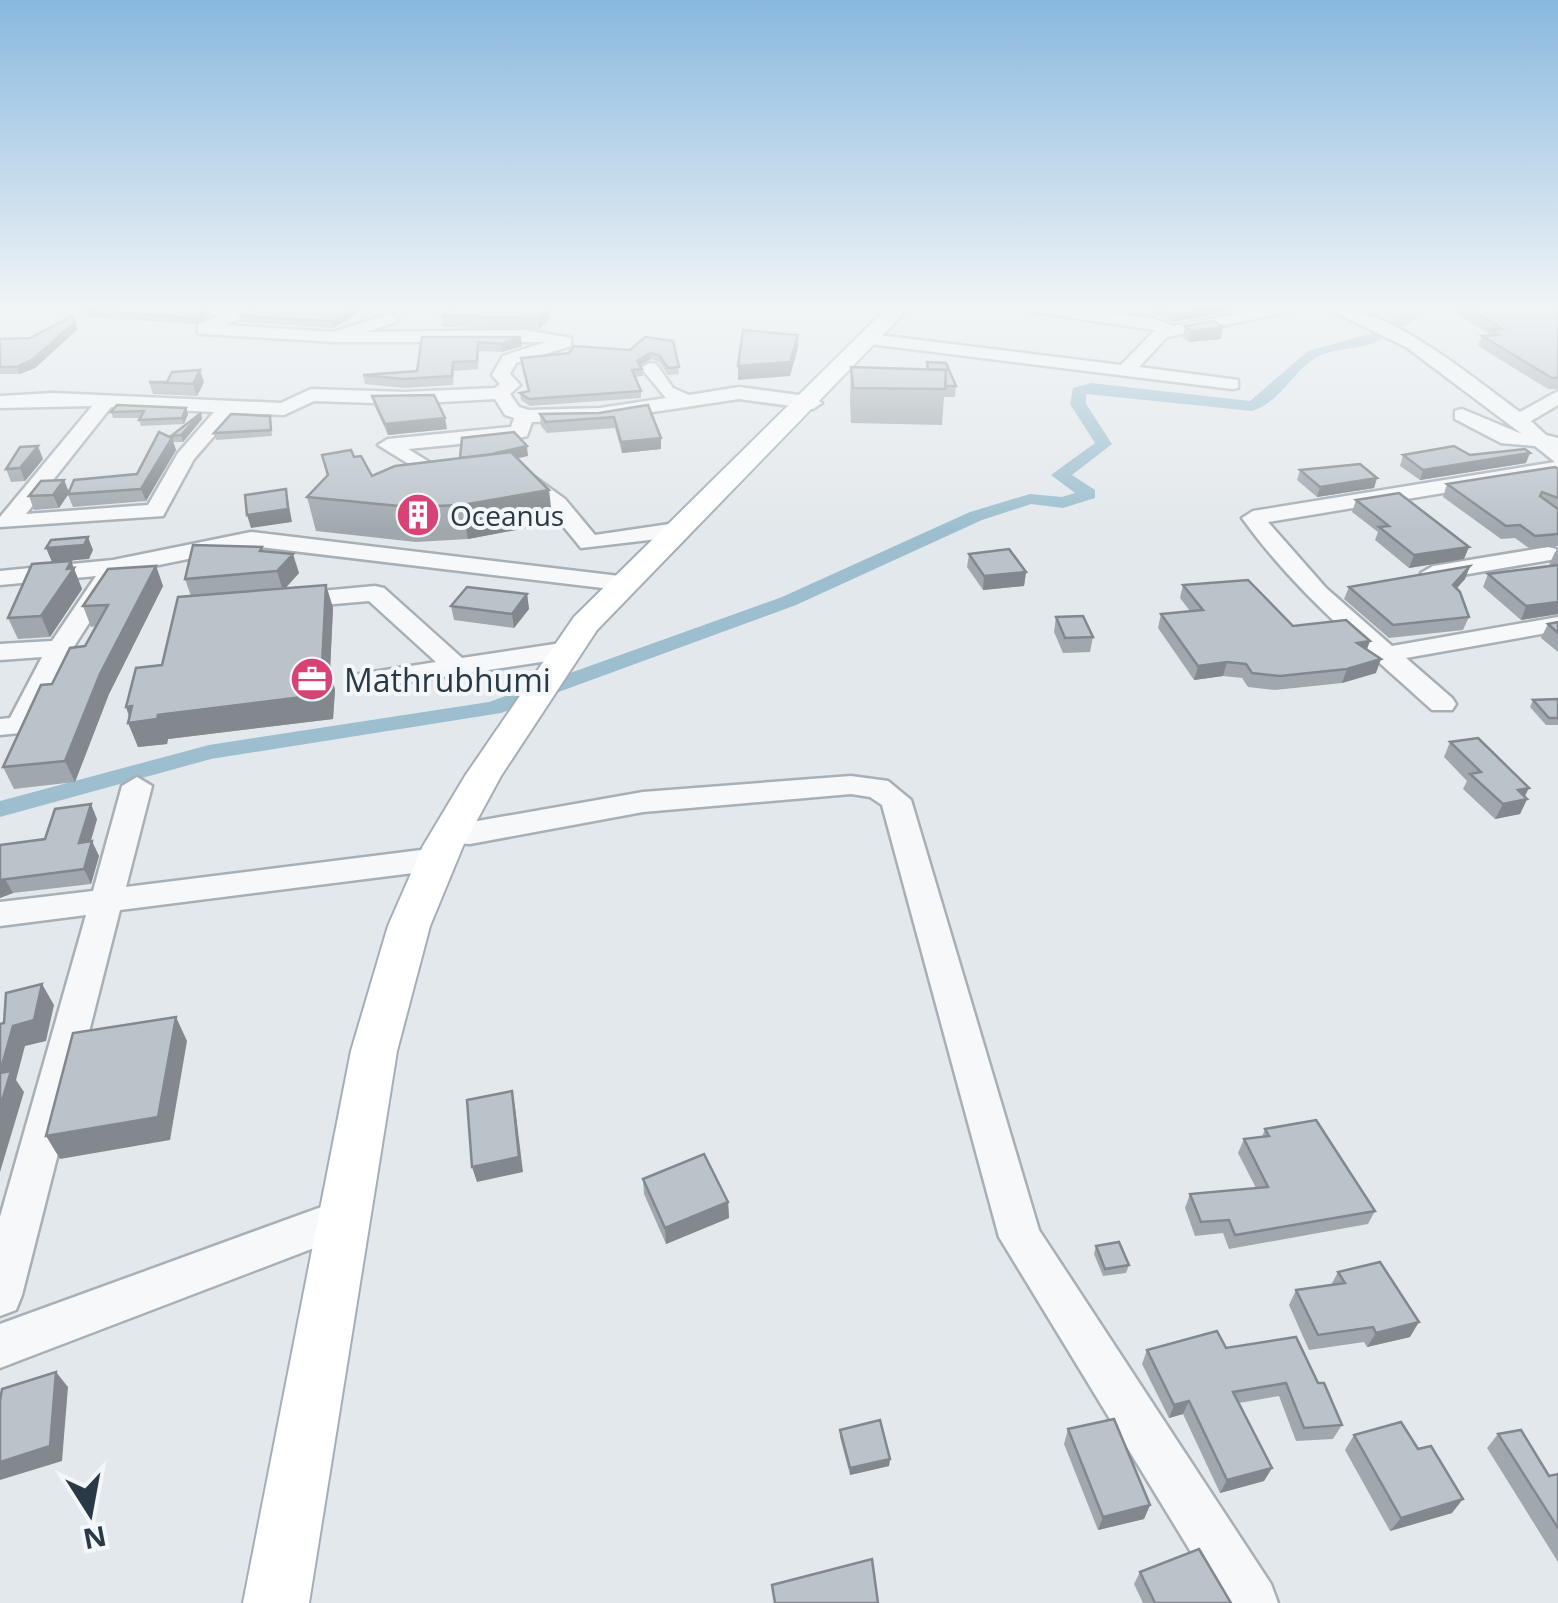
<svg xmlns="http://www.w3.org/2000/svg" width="1558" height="1603" viewBox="0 0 1558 1603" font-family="'Open Sans',sans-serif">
<rect width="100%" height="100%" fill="#e3e8ec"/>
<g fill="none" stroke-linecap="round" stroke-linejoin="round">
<!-- canal -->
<g fill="#9cbece" fill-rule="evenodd">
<polygon points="1406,306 1420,306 1415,320 1396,331 1386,331 1386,325 1404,315"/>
<path d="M1380 331 1387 335C1368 351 1341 346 1319 356 1292 370 1283 401 1252 411L1086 394V404L1112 444 1072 475 1095 490V498L1063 508 1031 504 982 520 796 605 501 713 211 759 0 817V801L209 745 489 702 782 597 970 512 1030 494 1062 497 1075 493 1051 475 1095 443 1070 404 1073 388 1091 383 1250 401 1308 351Z"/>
</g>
<!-- minor casing -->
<g stroke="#a7b0b7" stroke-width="5">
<g id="minor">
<path d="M188 306 233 310 271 306 225 325 333 332 390 314 398 319 396 322 366 332 525 330 571 338V346L516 363 510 374 520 385 510 394 519 407 529 410 600 408 666 398 641 368 650 363 656 364 673 388 689 395 739 387 813 397 822 403 813 409 739 399 600 420 532 422 527 436 520 438 408 449 455 478V486L448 488 378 445 388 439 511 427 514 418 505 415 495 399 405 404 314 401 284 415 234 413 194 459 163 516 0 527V517L92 406 0 408V396L53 393 281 403 311 389 405 392 495 388 500 384 492 375 503 356 546 342H334L204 334 198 333V325L218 316ZM111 407 214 412 178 453 148 505 26 514Z"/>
<polygon points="995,306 1047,306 1153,318 1173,326 1281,306 1317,306 1167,337 1139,367 1238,380 1238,388 1232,389 870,344 862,339 870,334 1121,365 1155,330"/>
<path d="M1322 306C1390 306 1466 373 1520 412L1558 391V405L1531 421 1546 435 1558 438V474L1268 522 1326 588 1392 646 1558 617V631L1406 658 1452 698 1456 704 1452 710H1432C1365 649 1296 593 1242 518L1253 511 1555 462 1535 446 1501 443 1455 419V411L1462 409 1522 434 1406 347Z"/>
<polygon points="522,468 565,499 595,535 683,522 694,529 683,536 581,548 549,509 515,478 515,470"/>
<polygon points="251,532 628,577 640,584 628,591 251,546 115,574 118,578 73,648 30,732 0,735 0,719 10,718 42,657 0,660 0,644 52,641 96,576 0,585 0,571 113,560"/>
<polygon points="1548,547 1556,549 1556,559 1433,580 1421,573 1433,566"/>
<polygon points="375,586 384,588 462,658 568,642 581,650 568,658 363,689 354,687 350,681 354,675 436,662 369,601 288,608 276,601 288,594"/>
<polygon points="851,776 888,781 911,800 1039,1230 1271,1584 1278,1603 1222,1603 999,1237 882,805 870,797 851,794 643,812 470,844 438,842 434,835 438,828 643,792"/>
<polygon points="137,777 152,786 126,887 437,848 448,851 453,859 448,867 437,870 120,910 22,1295 16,1310 0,1316 0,1217 86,915 0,926 0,902 93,891 122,786"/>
<polygon points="346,1198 361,1204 367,1217 361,1230 0,1368 0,1324"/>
</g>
</g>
<!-- major casing -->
<g stroke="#a2afb9" stroke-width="4">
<polygon id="major" points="889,306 911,306 597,630 501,776 463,846 430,926 397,1051 309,1603 243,1603 351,1051 388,926 423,846 465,776 574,617"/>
</g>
<!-- minor -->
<use href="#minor" fill="#f6f8fa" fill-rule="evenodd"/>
<!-- major -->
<use href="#major" fill="#fff" fill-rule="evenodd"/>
</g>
<!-- wall -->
<g fill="#a0a8ae">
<polygon points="68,306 195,306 206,310 208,317 195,324 88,317 85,310 90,308"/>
<polygon points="1145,306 1255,306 1173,322 1144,309"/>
<polygon points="1450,306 1551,306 1555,309 1558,309 1558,389 1548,389 1478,346 1482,336 1488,335 1489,334 1459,315"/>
<polygon points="357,308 358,314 333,328 241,322 240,316"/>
<polygon points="441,316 550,319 539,329 443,327"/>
<polygon points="75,322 78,329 35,368 20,374 0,374 0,339 30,338"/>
<polygon points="1185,326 1223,327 1221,339 1189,342 1183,338"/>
<polygon points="422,337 522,346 502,352 479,351 478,369 454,371 453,385 405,388 365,384 363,375 417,371"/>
<polygon points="673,341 679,374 668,375 659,362 651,359 640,366 642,369 643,376 635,377 641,391 641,398 530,406 521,400 520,393 528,391 522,365 630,350"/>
<polygon points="927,362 956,386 955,397 944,397 942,425 851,423 850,401 851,367 926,369"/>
<polygon points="149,382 204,382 197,396 153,394"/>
<polygon points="372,396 447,429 388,435 375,407"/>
<polygon points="648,405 661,449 622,453 615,428 547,433 541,426 540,414 599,413"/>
<polygon points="186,408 188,414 184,424 141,426 139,420 140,418 113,418 111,412"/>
<polygon points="201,413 202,419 183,442 173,442 176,450 146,501 73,507 68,495 59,508 34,510 29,496 64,480 69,492 137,474 171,438 171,436"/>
<polygon points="270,416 272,436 216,440 214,433"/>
<polygon points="322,455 354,457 372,476 528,456 517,458 553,523 468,539 416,542 316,531 307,497 327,476"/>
<polygon points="1403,455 1526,463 1420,480 1400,466"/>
<polygon points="43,459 25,481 11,482 6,469"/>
<polygon points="1558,469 1558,546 1530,549 1515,538 1501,539 1443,497 1447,484"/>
<polygon points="1300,470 1377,478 1374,488 1317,497 1297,480"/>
<polygon points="1356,500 1464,559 1409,568 1375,540 1378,532 1352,512"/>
<polygon points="1558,550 1558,614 1521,620 1483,587 1488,574 1550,566 1549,565 1555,552"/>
<polygon points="264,551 299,573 285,588 326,585 333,608 330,671 335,690 333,719 168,739 167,744 138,747 126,707 162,665 191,596 185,579"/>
<polygon points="969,554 1026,572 1024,586 983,590 967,567"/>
<polygon points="71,561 82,589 50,637 18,639 8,618"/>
<polygon points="156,566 163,586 109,694 75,782 14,789 3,767 52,684 85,646 96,626 91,627 83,606"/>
<polygon points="1470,566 1465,579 1457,588 1469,617 1463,630 1389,638 1344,599 1349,587"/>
<polygon points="1183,585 1293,626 1367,650 1376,673 1342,683 1275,690 1248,687 1242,678 1223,676 1194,680 1158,628 1161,614 1190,611 1180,598"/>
<polygon points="527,594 529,609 514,628 454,620 451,606"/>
<polygon points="1056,617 1093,637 1090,652 1063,653 1054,632"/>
<polygon points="1558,622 1558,652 1541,638 1548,624"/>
<polygon points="1558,699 1558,725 1546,725 1530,707 1533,700"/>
<polygon points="1450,742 1527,799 1520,814 1495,819 1463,789 1467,781 1444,757"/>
<polygon points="97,819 91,841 99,856 91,884 13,893 0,898 0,845 45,839"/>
<polygon points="1265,1129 1375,1211 1368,1224 1229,1249 1223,1233 1195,1236 1185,1208 1190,1194 1256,1188 1238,1153 1244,1139 1262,1137"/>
<polygon points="643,1179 728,1202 729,1218 666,1244 644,1194"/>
<polygon points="1096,1246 1129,1265 1126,1273 1103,1276 1094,1254"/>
<polygon points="1338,1272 1410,1337 1367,1347 1364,1342 1309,1350 1289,1305 1296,1290 1331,1285"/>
<polygon points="1226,1348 1318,1383 1342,1425 1333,1439 1296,1441 1279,1396 1239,1403 1272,1468 1264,1481 1220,1493 1183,1414 1169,1418 1142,1364 1147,1350"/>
<polygon points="1068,1429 1150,1505 1144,1519 1098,1530 1064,1444"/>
<polygon points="840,1430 890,1459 889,1466 850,1475 840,1437"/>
<polygon points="1498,1434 1549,1476 1558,1474 1558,1562 1487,1448"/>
<polygon points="1354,1435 1452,1513 1390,1531 1345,1450"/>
<polygon points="1140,1572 1231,1603 1143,1603 1134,1584"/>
</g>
<!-- shaded-wall -->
<g fill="#82888d">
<polygon points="1221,306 1255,306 1173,322 1175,315"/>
<polygon points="357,308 358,314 333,328 331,321"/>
<polygon points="548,308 550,319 539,329 538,318"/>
<polygon points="206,310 208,317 195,324 193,318"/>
<polygon points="75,322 78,329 35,368 20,374 17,367"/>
<polygon points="1223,327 1221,339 1189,342 1191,331"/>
<polygon points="798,335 798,348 790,376 738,380 738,366"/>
<polygon points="521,337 522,346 502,352 501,344"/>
<polygon points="650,353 651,359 637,367 637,361"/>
<polygon points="200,370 204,382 197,396 193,384"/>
<polygon points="186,408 188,414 184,424 182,418"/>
<polygon points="201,413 202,419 183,442 181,435"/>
<polygon points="445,418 447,429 388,435 385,424"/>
<polygon points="172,438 176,450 146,501 141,489"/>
<polygon points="661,438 661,449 622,453 621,442"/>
<polygon points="38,446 43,459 25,481 20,468"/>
<polygon points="527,446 528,456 502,462 496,453"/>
<polygon points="1530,453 1526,463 1420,480 1423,470"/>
<polygon points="1377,478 1374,488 1317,497 1320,487"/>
<polygon points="64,480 69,493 59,508 53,495"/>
<polygon points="286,489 292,522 251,528 247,515"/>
<polygon points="549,490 553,523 468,539 462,505"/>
<polygon points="88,537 93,550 89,559 52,562 46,548"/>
<polygon points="1469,547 1464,559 1409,568 1414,555"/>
<polygon points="293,554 299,573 283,591 277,571"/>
<polygon points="71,561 82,589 50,637 41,616"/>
<polygon points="156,566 163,586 109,694 75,782 65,761 100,674"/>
<polygon points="1470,566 1465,579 1448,598 1453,585"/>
<polygon points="1026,572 1024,586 983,590 984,576"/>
<polygon points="326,585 333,608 330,671 335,690 333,719 168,739 167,744 138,747 128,723 132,722 126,707 132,706 158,715 322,666"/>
<polygon points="527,594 529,609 514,628 512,614"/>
<polygon points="1558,602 1558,614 1521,620 1526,606"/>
<polygon points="1370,641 1365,655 1357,643"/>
<polygon points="1381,659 1376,673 1342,683 1347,669"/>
<polygon points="1227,662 1223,676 1194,680 1198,666"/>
<polygon points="1529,788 1523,800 1527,799 1520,814 1495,819 1503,804 1518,790"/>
<polygon points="91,804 97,819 86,857 79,843"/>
<polygon points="92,841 99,856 91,884 84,869"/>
<polygon points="5,879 13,893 0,898 0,880"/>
<polygon points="42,984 54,1005 46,1041 25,1046 16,1080 24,1092 0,1172 0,1073 13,1026"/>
<polygon points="176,1017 187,1041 170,1140 60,1159 46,1136"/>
<polygon points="512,1091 515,1107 523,1172 477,1182 472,1167"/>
<polygon points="728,1202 729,1218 666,1244 665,1228"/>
<polygon points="1419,1322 1410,1337 1367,1347 1376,1333"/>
<polygon points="56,1372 68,1387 62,1461 0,1480 0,1462"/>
<polygon points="1189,1401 1183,1414 1169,1418 1174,1405"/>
<polygon points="890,1459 889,1466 850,1475 850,1468"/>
<polygon points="1272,1468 1264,1481 1220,1493 1227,1480"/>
<polygon points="1463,1499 1452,1513 1390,1531 1401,1518"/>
<polygon points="1150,1505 1144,1519 1098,1530 1103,1517"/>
</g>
<!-- building -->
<g fill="#bac3ca" stroke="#82888d" stroke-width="2.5">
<polygon points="93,306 195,306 206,310 193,318 85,310"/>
<polygon points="258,306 349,306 357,308 331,321 240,316"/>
<polygon points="455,306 520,306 548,308 538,318 441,316"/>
<polygon points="1155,306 1221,306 1175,315"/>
<polygon points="1465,306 1551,306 1555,309 1558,309 1558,378 1552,378 1482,336 1498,335 1490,330 1503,329"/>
<polygon points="72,316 75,322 32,360 17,367 0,367 0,339 30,338"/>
<polygon points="1213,321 1223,327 1191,331 1185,326"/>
<polygon points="743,330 798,335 790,362 738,366"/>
<polygon points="422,337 521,337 501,344 478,342 477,361 453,362 452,376 403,379 363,375 417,371"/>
<polygon points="645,337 673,341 679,367 668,368 659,355 650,353 637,361 642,369 632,370 641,391 529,399 520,393 529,391 521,358 569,353 574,346 630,350"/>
<polygon points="927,362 946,363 956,386 945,386 946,370 928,369"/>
<polygon points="851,367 946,370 945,389 853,388"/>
<polygon points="200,370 193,384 149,382 167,382 172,372"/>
<polygon points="434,395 445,418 385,424 372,396"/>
<polygon points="117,405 186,408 182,418 139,420 144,411 111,412"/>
<polygon points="648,405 661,438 621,442 614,417 546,422 540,414 599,413"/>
<polygon points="201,413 181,435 171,436"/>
<polygon points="231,414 270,416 271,430 214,433"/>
<polygon points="159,432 172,438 141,489 68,494 74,480 137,474"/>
<polygon points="514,432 527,446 496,453 497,454 460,458 462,438"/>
<polygon points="38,446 20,468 6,469 20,447"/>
<polygon points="1454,446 1470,455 1525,449 1530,453 1423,470 1403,455"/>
<polygon points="351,450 354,457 361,456 372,476 395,466 511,452 549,490 462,505 409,507 307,497 328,475 322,455"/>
<polygon points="1360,464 1377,478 1320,487 1300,470"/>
<polygon points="1555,467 1558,469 1558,498 1542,492 1540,496 1558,509 1558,534 1535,536 1520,525 1506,526 1447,484"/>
<polygon points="64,480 53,495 29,496 41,481"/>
<polygon points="286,489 288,509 247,515 245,495"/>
<polygon points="1399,493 1469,547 1414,555 1379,527 1389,526 1356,500"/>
<polygon points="88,537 84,545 46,548 51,540"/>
<polygon points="193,545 262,547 260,551 293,554 277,571 185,579"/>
<polygon points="1009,549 1026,572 984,576 969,554"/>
<polygon points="71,561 67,569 74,568 41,616 8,618 32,564"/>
<polygon points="1558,565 1558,602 1526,606 1488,574"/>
<polygon points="156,566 100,674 65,761 3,767 41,685 52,684 70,648 85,646 108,605 83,606 108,569"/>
<polygon points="1470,566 1453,585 1460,592 1469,617 1393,625 1349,587"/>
<polygon points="1248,580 1293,626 1346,620 1370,641 1357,643 1381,659 1347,669 1280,676 1252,673 1246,664 1227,662 1198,666 1161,614 1203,610 1183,585"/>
<polygon points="326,585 322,666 328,665 326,694 158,715 157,719 128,723 132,706 126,707 136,668 162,665 178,597"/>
<polygon points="467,587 527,594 512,614 451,606"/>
<polygon points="1083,616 1093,637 1065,638 1056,617"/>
<polygon points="1558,622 1558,633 1548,624"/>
<polygon points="1558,699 1558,718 1549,718 1533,700"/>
<polygon points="1478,738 1529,788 1518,790 1527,799 1503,804 1470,774 1481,772 1450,742"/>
<polygon points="91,804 79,843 92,841 84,869 0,880 0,845 45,839 55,809"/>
<polygon points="42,984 34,1020 13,1026 0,1072 0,1024 4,1023 6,993"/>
<polygon points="176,1017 158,1117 46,1136 73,1033"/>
<polygon points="11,1071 0,1107 0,1073"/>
<polygon points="512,1091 519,1157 472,1167 467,1100"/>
<polygon points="1316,1120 1375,1211 1235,1235 1229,1220 1201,1222 1190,1194 1268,1187 1244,1139 1269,1136 1265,1129"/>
<polygon points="704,1154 728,1202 665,1228 643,1179"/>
<polygon points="1119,1242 1129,1265 1105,1269 1096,1246"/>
<polygon points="1380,1262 1419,1322 1376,1333 1373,1327 1318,1335 1296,1290 1345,1283 1338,1272"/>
<polygon points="1217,1331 1226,1348 1296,1337 1318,1383 1324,1383 1342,1425 1304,1428 1286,1383 1233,1392 1272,1468 1227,1480 1189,1401 1174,1405 1147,1350"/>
<polygon points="56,1372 50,1446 0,1462 0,1401 2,1389"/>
<polygon points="1114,1419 1150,1505 1103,1517 1068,1429"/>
<polygon points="880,1420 890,1459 850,1468 840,1430"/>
<polygon points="1401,1422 1418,1449 1431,1446 1463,1499 1401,1518 1354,1435"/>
<polygon points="1521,1430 1549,1476 1558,1474 1558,1528 1498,1434"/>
<polygon points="1199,1549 1231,1603 1155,1603 1140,1572"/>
<polygon points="872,1559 878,1603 775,1603 772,1585"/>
</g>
<!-- sky -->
<linearGradient id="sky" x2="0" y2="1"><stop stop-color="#89b8de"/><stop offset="0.58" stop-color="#f2f5f6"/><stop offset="1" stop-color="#f2f5f6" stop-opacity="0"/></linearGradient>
<rect width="1558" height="531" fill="url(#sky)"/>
<!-- icons -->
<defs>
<g id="building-disc" transform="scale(2.25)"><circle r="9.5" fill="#d84274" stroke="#f3f7f9"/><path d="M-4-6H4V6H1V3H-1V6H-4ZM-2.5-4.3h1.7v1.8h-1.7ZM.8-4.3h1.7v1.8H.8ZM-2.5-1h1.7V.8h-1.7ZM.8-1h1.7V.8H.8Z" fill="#fff"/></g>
<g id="office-disc" transform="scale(2.25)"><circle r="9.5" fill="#d84274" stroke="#f3f7f9"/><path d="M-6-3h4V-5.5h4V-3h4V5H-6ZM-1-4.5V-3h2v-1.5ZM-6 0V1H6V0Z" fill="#fff"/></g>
</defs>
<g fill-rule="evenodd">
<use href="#building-disc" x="418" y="515"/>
<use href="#office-disc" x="312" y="679"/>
</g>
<g text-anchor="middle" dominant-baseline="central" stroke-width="8" stroke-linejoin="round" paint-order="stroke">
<!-- far-poi labels -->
<g font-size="28" fill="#293946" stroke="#f3f7f9" text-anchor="start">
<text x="450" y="515">Oceanus</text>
</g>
<!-- poi labels -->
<g font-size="32" fill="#293946" stroke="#f3f7f9" text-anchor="start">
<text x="344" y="679">Mathrubhumi</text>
</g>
</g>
<!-- north arrow -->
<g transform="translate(90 1513) rotate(169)" stroke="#f3f7f9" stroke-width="8" paint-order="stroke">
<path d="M0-8L18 38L0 25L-18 38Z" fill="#293946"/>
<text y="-15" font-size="28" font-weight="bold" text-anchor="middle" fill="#293946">N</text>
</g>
</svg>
